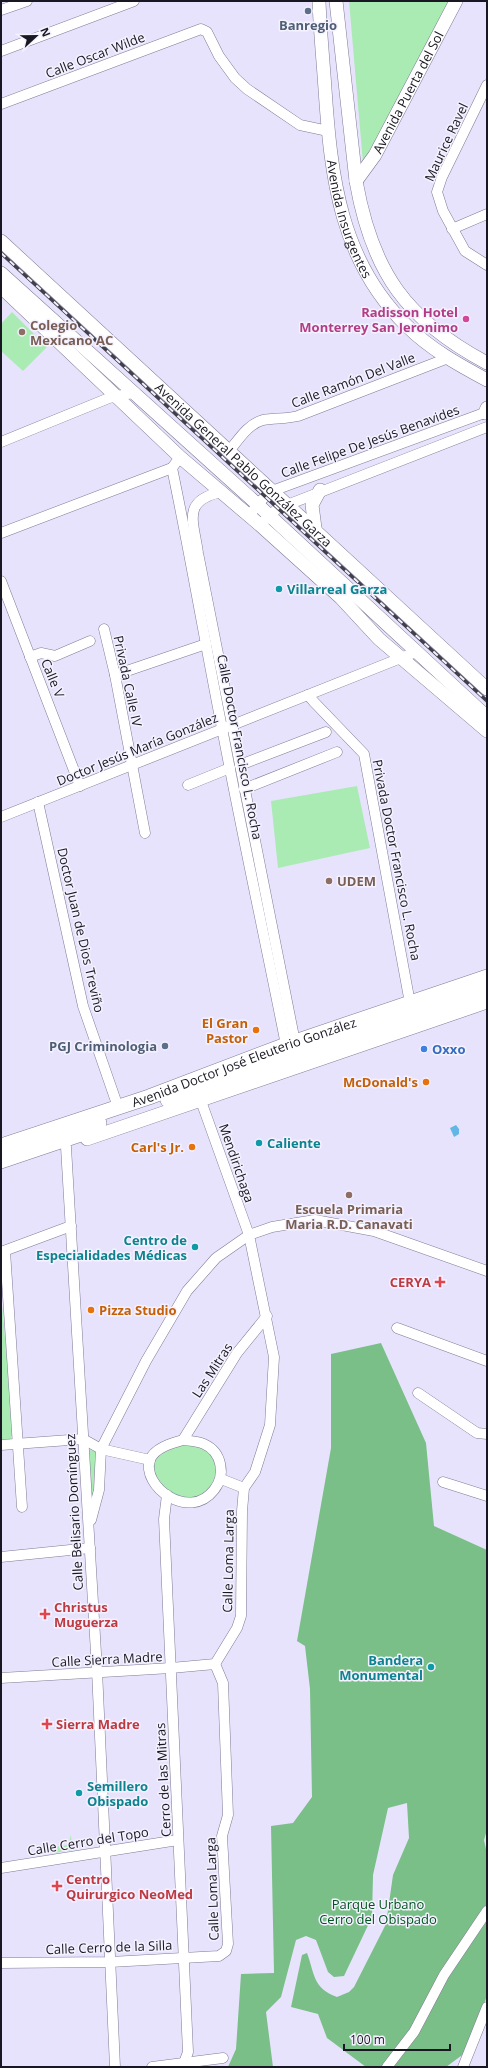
<svg xmlns="http://www.w3.org/2000/svg" width="488" height="2068" viewBox="0 0 488 2068" font-family="'Open Sans',sans-serif">
<rect width="100%" height="100%" fill="#e8e3fc"/>
<!-- green -->
<g fill="#aaebb4">
<polygon points="349,1 452,1 363,163"/>
<polygon points="12,312 47,347 23,371 1,351 1,324"/>
<polygon points="357,786 370,848 278,868 271,801"/>
<polygon points="1,1295 14,1431 10,1440 6,1442 1,1438"/>
<polygon points="170,1444 205,1445 221,1470 204,1500 173,1499 151,1473 158,1451"/>
<polygon points="89,1450 100,1452 92,1513"/>
<polygon points="71,1835 72,1850 54,1853 54,1847 68,1845"/>
</g>
<!-- forest -->
<path fill="#7abf87" d="M381 1343 426 1443 434 1526 487 1550V1830L484 1840 487 1854V1996L465 2053 446 2067H366L327 2038 318 2014 291 2007 302 1955 307 1953C315 1975 313 1988 337 1997L349 1992 354 1987 386 1924 393 1875 409 1838 407 1803 388 1808 373 1875 372 1917 344 1976 334 1977 328 1972 316 1940 306 1936 296 1940 281 1997 266 2012 273 2067H228L236 2049 241 1974 274 1973 271 1826 293 1823 312 1797 310 1689 305 1646 297 1641 331 1448V1354Z"/>
<!-- water -->
<polygon fill="#62b6e5" points="456,1125 459,1129 459,1134 454,1137 450,1128"/>
<g fill="none" stroke-linecap="round" stroke-linejoin="round">
<!-- minor casing -->
<g stroke="#807a96" stroke-width="11">
<g id="minor">
<polyline points="1,10 27,1"/>
<polyline points="1,51 134,1"/>
<polyline points="487,85 442,177 437,192 443,211 465,251 487,265"/>
<polyline points="1,104 201,29 207,32 219,56 235,78 247,89 300,125 328,131"/>
<polyline points="452,229 487,214"/>
<polyline points="1,442 109,398 132,393"/>
<path d="M230 450C239 439 248 424 263 420 275 418 286 419 298 416L448 358"/>
<path d="M180 457 172 468C190 554 205 642 222 728 242 834 265 939 286 1045"/>
<path d="M221 492C181 501 194 522 198 553L295 1042"/>
<polyline points="250,516 257,504 272,491 487,412"/>
<polyline points="264,521 278,508 287,505 487,427"/>
<polyline points="1,533 172,468"/>
<polyline points="1,581 80,786"/>
<polyline points="104,629 115,675 145,833"/>
<polyline points="30,657 41,653 55,656 90,641"/>
<polyline points="115,675 206,644"/>
<polyline points="308,695 314,702 364,754 410,1003"/>
<polyline points="240,765 326,732"/>
<polyline points="188,785 230,768"/>
<polyline points="244,789 337,752"/>
<polyline points="38,802 83,1006 118,1107"/>
<polyline points="1,817 416,652"/>
<polyline points="201,1101 249,1235 274,1357 270,1425 255,1472 244,1488 242,1511 241,1616 237,1628 215,1664"/>
<polyline points="66,1147 97,1670 115,2067"/>
<polyline points="5,1251 22,1507"/>
<polyline points="1,1252 71,1226"/>
<polyline points="397,1328 487,1361"/>
<polyline points="418,1393 477,1433 487,1434"/>
<path d="M183 1440C190 1441 197 1441 204 1444 222 1452 226 1475 214 1490 189 1522 141 1486 150 1460 154 1448 172 1443 183 1440Z"/>
<polyline points="183,1440 237,1353 267,1316"/>
<polyline points="1,1445 83,1439 101,1449 150,1460"/>
<polyline points="221,1479 244,1488"/>
<polyline points="443,1482 487,1496"/>
<polyline points="167,1495 164,1519 188,2052 184,2063"/>
<polyline points="91,1520 99,1490 101,1449 146,1361 187,1291 216,1258 249,1235 272,1227 315,1220 374,1231 487,1271"/>
<polyline points="1,1557 90,1548"/>
<polyline points="1,1678 171,1668 215,1664"/>
<polyline points="1,1868 178,1840"/>
<polyline points="1,1963 110,1962 219,1956 226,1951 228,1944 222,1836 228,1815 223,1683 215,1664"/>
<polyline points="152,2067 223,2058"/>
<polyline points="387,2067 414,2032 444,1975 487,1911"/>
<polyline points="463,2067 487,2007"/>
</g>
</g>
<!-- major casing -->
<g stroke="#807a96" stroke-width="14">
<g id="major">
<path id="s1" d="M319 1C320 30 323 59 325 89 331 177 340 261 407 326 430 349 459 365 487 380"/>
<path d="M336 1 356 181C372 272 406 320 487 363"/>
<path id="s2" d="M356 181 375 155 456 1"/>
<path id="s3" d="M1 241 487 689"/>
<polyline points="1,273 257,504 487,717"/>
<polyline points="1,287 180,457 260,525 341,598 379,639 487,731"/>
<polyline points="485,413 487,408"/>
<polyline points="315,528 312,505 320,490"/>
<polyline points="87,1139 487,1002"/>
</g>
</g>
<!-- highway casing -->
<g stroke="#807a96" stroke-width="16">
<g id="highway">
<polyline points="168,1100 487,991"/>
<path id="s4" d="M1 1146 149 1097 286 1045 487 977"/>
<polyline points="1,1161 90,1131 99,1123"/>
</g>
</g>
<!-- minor -->
<use href="#minor" stroke="#fff" stroke-width="10"/>
<!-- major -->
<use href="#major" stroke="#fff" stroke-width="13"/>
<!-- highway -->
<use href="#highway" stroke="#fff" stroke-width="15"/>
<!-- rail casing -->
<g stroke="#413f4c" stroke-width="3.5">
<polyline id="rail" points="1,253 487,701"/>
</g>
<!-- rail -->
<use href="#rail" stroke="#f5f2ff" stroke-width="2" stroke-dasharray="6" stroke-linecap="butt"/>
</g>
<!-- markers -->
<g fill="#5c6f8a" stroke="#f5f2ff" stroke-width="1.5">
<circle cx="308" cy="11" r="4"/>
<circle cx="165" cy="1046" r="4"/>
</g>
<circle fill="#d1479c" stroke="#f5f2ff" stroke-width="1.5" cx="466" cy="319" r="4"/>
<g fill="#8d6e63" stroke="#f5f2ff" stroke-width="1.5">
<circle cx="22" cy="332" r="4"/>
<circle cx="329" cy="881" r="4"/>
<circle cx="349" cy="1195" r="4"/>
</g>
<g fill="#0f9aa8" stroke="#f5f2ff" stroke-width="1.5">
<circle cx="279" cy="589" r="4"/>
<circle cx="259" cy="1143" r="4"/>
<circle cx="195" cy="1247" r="4"/>
<circle cx="431" cy="1667" r="4"/>
<circle cx="79" cy="1793" r="4"/>
</g>
<g fill="#e8710a" stroke="#f5f2ff" stroke-width="1.5">
<circle cx="256" cy="1030" r="4"/>
<circle cx="426" cy="1082" r="4"/>
<circle cx="192" cy="1147" r="4"/>
<circle cx="91" cy="1310" r="4"/>
</g>
<circle fill="#3f7fe0" stroke="#f5f2ff" stroke-width="1.5" cx="424" cy="1049" r="4"/>
<g fill="#e0444e" stroke="#f5f2ff" stroke-width="1.5">
<path d="M438 1276h4v4h4v4h-4v4h-4v-4h-4v-4h4z"/>
<path d="M43 1608h4v4h4v4h-4v4h-4v-4h-4v-4h4z"/>
<path d="M45 1718h4v4h4v4h-4v4h-4v-4h-4v-4h4z"/>
<path d="M55 1880h4v4h4v4h-4v4h-4v-4h-4v-4h4z"/>
</g>
<g text-anchor="middle" dominant-baseline="central" stroke-width="3" stroke-linejoin="round" paint-order="stroke">
<!-- service labels -->
<g font-size="13" font-weight="bold" fill="#4e5e75" stroke="#f5f2ff">
<text x="308" y="25">Banregio</text>
<text x="157" y="1046" text-anchor="end">PGJ Criminologia</text>
</g>
<!-- street labels -->
<g font-size="13" fill="#191721" stroke="#f5f2ff">
<text transform="translate(95 55) rotate(-21)">Calle Oscar Wilde</text>
<text stroke="none"><textPath href="#s2" startOffset="103">Avenida Puerta del Sol</textPath></text>
<text transform="translate(446 142) rotate(-65)">Maurice Ravel</text>
<text stroke="none"><textPath href="#s1" startOffset="221">Avenida Insurgentes</textPath></text>
<text transform="translate(353 380) rotate(-21)">Calle Ramón Del Valle</text>
<text transform="translate(370 441) rotate(-20)">Calle Felipe De Jesús Benavides</text>
<text stroke="none"><textPath href="#s3" startOffset="330">Avenida General Pablo González Garza</textPath></text>
<text transform="translate(53 678) rotate(68)">Calle V</text>
<text transform="translate(128 681) rotate(78)">Privada Calle IV</text>
<text transform="translate(240 747) rotate(79)">Calle Doctor Francisco L. Rocha</text>
<text transform="translate(137 749) rotate(-22)">Doctor Jesús María González</text>
<text transform="translate(397 860) rotate(79)">Privada Doctor Francisco L. Rocha</text>
<text transform="translate(81 930) rotate(77)">Doctor Juan de Dios Treviño</text>
<text stroke="none"><textPath href="#s4" startOffset="257">Avenida Doctor José Eleuterio González</textPath></text>
<text transform="translate(237 1163) rotate(71)">Mendirichaga</text>
<text transform="translate(212 1370) rotate(-57)">Las Mitras</text>
<text transform="translate(74 1512) rotate(-93)">Calle Belisario Domínguez</text>
<text transform="translate(228 1561) rotate(-89)">Calle Loma Larga</text>
<text transform="translate(107 1659) rotate(-3)">Calle Sierra Madre</text>
<text transform="translate(163 1780) rotate(-93)">Cerro de las Mitras</text>
<text transform="translate(88 1841) rotate(-9)">Calle Cerro del Topo</text>
<text transform="translate(212 1889) rotate(-92)">Calle Loma Larga</text>
<text transform="translate(109 1947) rotate(-2)">Calle Cerro de la Silla</text>
</g>
<!-- hotel labels -->
<g font-size="13" font-weight="bold" fill="#b23c85" stroke="#f5f2ff" text-anchor="end">
<text x="458" y="312">Radisson Hotel<tspan x="458" dy="15">Monterrey San Jeronimo</tspan></text>
</g>
<!-- education labels -->
<g font-size="13" font-weight="bold" fill="#785e54" stroke="#f5f2ff" text-anchor="start">
<text x="30" y="325">Colegio<tspan x="30" dy="15">Mexicano AC</tspan></text>
<text x="337" y="881">UDEM</text>
<text x="349" y="1209" text-anchor="middle">Escuela Primaria<tspan x="349" dy="15">Maria R.D. Canavati</tspan></text>
</g>
<!-- culture labels -->
<g font-size="13" font-weight="bold" fill="#0d838f" stroke="#f5f2ff" text-anchor="start">
<text x="287" y="589">Villarreal Garza</text>
<text x="267" y="1143">Caliente</text>
<text x="187" y="1240" text-anchor="end">Centro de<tspan x="187" dy="15">Especialidades Médicas</tspan></text>
<text x="423" y="1660" text-anchor="end">Bandera<tspan x="423" dy="15">Monumental</tspan></text>
<text x="87" y="1786">Semillero<tspan x="87" dy="15">Obispado</tspan></text>
</g>
<!-- food labels -->
<g font-size="13" font-weight="bold" fill="#c56008" stroke="#f5f2ff" text-anchor="end">
<text x="248" y="1023">El Gran<tspan x="248" dy="15">Pastor</tspan></text>
<text x="418" y="1082">McDonald's</text>
<text x="184" y="1147">Carl's Jr.</text>
<text x="99" y="1310" text-anchor="start">Pizza Studio</text>
</g>
<!-- shop labels -->
<g font-size="13" font-weight="bold" fill="#366cbe" stroke="#f5f2ff" text-anchor="start">
<text x="432" y="1049">Oxxo</text>
</g>
<!-- health labels -->
<g font-size="13" font-weight="bold" fill="#be3a42" stroke="#f5f2ff" text-anchor="start">
<text x="431" y="1282" text-anchor="end">CERYA</text>
<text x="54" y="1607">Christus<tspan x="54" dy="15">Muguerza</tspan></text>
<text x="56" y="1724">Sierra Madre</text>
<text x="66" y="1879">Centro<tspan x="66" dy="15">Quirurgico NeoMed</tspan></text>
</g>
<!-- park labels -->
<g font-size="13" fill="#005320" stroke="#f5f2ff">
<text x="378" y="1904">Parque Urbano<tspan x="378" dy="15">Cerro del Obispado</tspan></text>
</g>
</g>
<!-- border -->
<rect width="488" height="2068" fill="none" stroke="#191721" stroke-width="4"/>
<!-- north arrow -->
<g transform="translate(36 36) rotate(68)" stroke="#f5f2ff" stroke-width="3" paint-order="stroke">
<path d="M0-3L7 15L0 10L-7 15Z" fill="#191721"/>
<text y="-6" font-size="11" font-weight="bold" text-anchor="middle" fill="#191721">N</text>
</g>
<!-- scale -->
<path d="M344 2044v6h106v-6" fill="none" stroke="#191721" stroke-width="2"/>
<text x="350" y="2044" font-size="12" fill="#191721" stroke="#f5f2ff" stroke-width="3" paint-order="stroke">100 m</text>
</svg>
